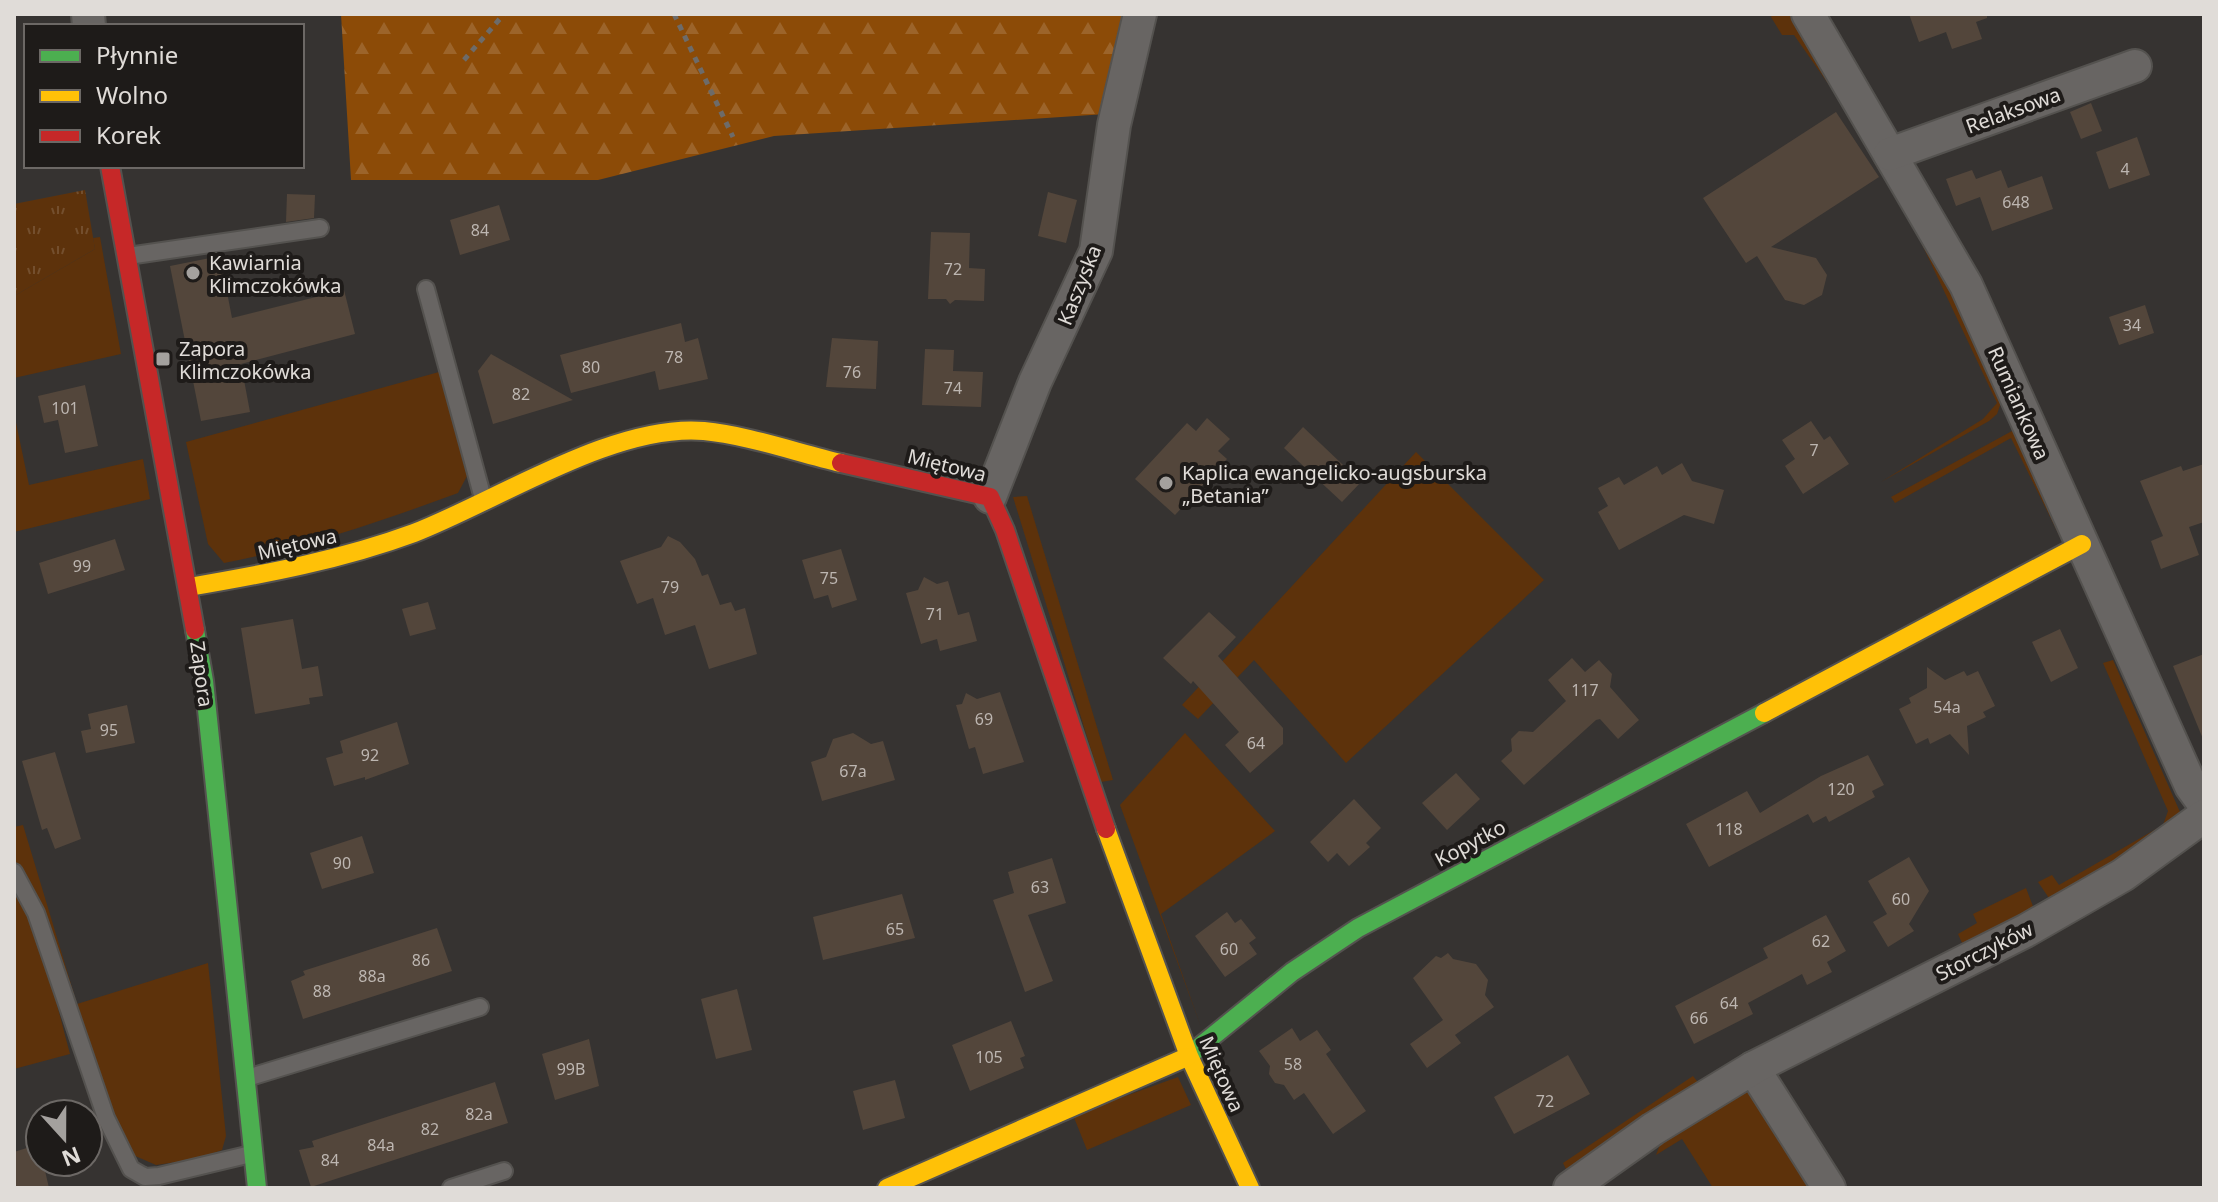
<svg xmlns="http://www.w3.org/2000/svg" width="2218" height="1202" viewBox="0 0 2218 1202" font-family="'Noto Sans',sans-serif">
<defs>
<pattern id="forest-firs" width="22" height="20" patternUnits="userSpaceOnUse" patternTransform="scale(2)"><rect width="22" height="20" fill="#8c4b07"/><path d="M5 1l3.5 6h-7zM16 11l3.5 6h-7z" fill="#9c642a"/></pattern>
<pattern id="park-tufts" width="24" height="20" patternUnits="userSpaceOnUse" patternTransform="scale(2)"><rect width="24" height="20" fill="#5d320b"/><path d="M3 7l-1-3M5 7V3M7 7l1-3M15 17l-1-3M17 17v-4M19 17l1-3" fill="none" stroke="#744f2e"/></pattern>
</defs>
<rect width="100%" height="100%" fill="#363331"/>
<!-- green -->
<g fill="#5d320b">
<polygon points="1773,14 1797,14 1959,288 2002,400 1997,414 1989,421 1881,482 1983,419 1997,403 1883,162 1794,35 1782,35 1771,17"/>
<polygon points="100,237 121,354 14,378 14,296 95,249 93,238"/>
<path d="M439 372 467 476 458 493C382 521 304 548 224 563L208 544 186 442Z"/>
<polygon points="14,413 29,485 143,459 150,499 14,532"/>
<polygon points="2012,431 2018,433 2065,530 2061,539 2011,438 1895,503 1891,497"/>
<polygon points="1416,452 1544,580 1346,763 1254,660 1198,719 1182,705"/>
<polygon points="1027,496 1113,780 1101,782 1013,497"/>
<polygon points="2113,660 2180,812 2178,824 2051,901 2038,882 2052,875 2059,885 2163,825 2168,811 2103,663"/>
<polygon points="1185,733 1275,831 1161,914 1201,1027 1120,805"/>
<polygon points="23,825 77,1004 208,963 226,1136 222,1150 197,1159 156,1165 133,1155 102,1089 43,912 29,880 14,860 14,827"/>
<path d="M14 888C43 938 55 999 70 1054L14 1069Z"/>
<polygon points="2026,888 2034,909 1963,945 1958,934 1977,923 1973,914"/>
<polygon points="1693,1076 1700,1085 1566,1169 1563,1163"/>
<polygon points="1178,1077 1191,1105 1087,1150 1073,1115"/>
<polygon points="1749,1088 1818,1188 1713,1188 1682,1139 1656,1155 1663,1137"/>
</g>
<!-- forest -->
<polygon fill="url(#forest-firs)" points="341,14 1132,14 1106,114 774,136 598,180 351,180"/>
<!-- park -->
<polygon fill="url(#park-tufts)" points="85,190 95,249 14,296 14,204"/>
<!-- building -->
<g fill="#53463b">
<polygon points="1909,14 1987,14 1987,18 1976,22 1982,39 1952,49 1946,32 1919,42"/>
<polygon points="2091,103 2102,131 2081,139 2070,112"/>
<polygon points="1836,112 1879,177 1771,247 1816,258 1827,275 1822,295 1804,305 1785,300 1757,256 1746,263 1703,198"/>
<polygon points="2137,137 2150,175 2109,189 2096,152"/>
<polygon points="1972,170 1976,179 2001,170 2008,188 2042,176 2053,209 1992,231 1980,197 1956,206 1946,179"/>
<polygon points="1048,192 1077,200 1066,243 1038,236"/>
<polygon points="287,194 315,195 314,218 286,222"/>
<polygon points="499,205 510,240 460,255 450,220"/>
<polygon points="931,232 970,233 969,268 985,269 984,301 955,300 950,304 946,299 928,299"/>
<polygon points="220,256 232,318 344,290 355,334 241,364 250,412 201,421 170,266"/>
<polygon points="2145,305 2154,333 2119,345 2109,317"/>
<polygon points="681,323 685,342 698,338 708,379 659,390 655,371 571,393 560,355"/>
<polygon points="832,338 878,341 876,389 826,387"/>
<polygon points="925,349 954,350 953,371 983,372 981,407 922,405"/>
<polygon points="491,354 573,400 493,424 478,371"/>
<polygon points="85,385 98,446 65,453 58,420 44,423 38,396"/>
<polygon points="1207,418 1230,439 1218,451 1227,459 1175,515 1135,479 1187,423 1196,431"/>
<polygon points="1811,421 1824,440 1830,436 1849,464 1803,494 1785,466 1795,459 1782,440"/>
<polygon points="1303,427 1361,482 1342,502 1284,448"/>
<polygon points="1682,463 1692,481 1724,490 1714,524 1684,515 1619,550 1598,512 1608,506 1598,488 1619,477 1624,485 1657,466 1662,475"/>
<polygon points="2204,464 2204,522 2189,527 2199,555 2161,569 2151,541 2163,536 2140,481 2181,466 2183,471"/>
<polygon points="668,536 680,542 695,559 702,576 708,574 720,605 731,602 735,611 745,608 757,654 709,669 695,625 665,635 653,598 637,604 620,561 661,547"/>
<polygon points="115,539 125,570 48,594 39,563"/>
<polygon points="841,549 857,600 832,608 828,595 814,599 802,560"/>
<polygon points="924,577 937,584 948,581 958,615 969,612 977,641 940,651 937,639 921,644 906,593 918,590"/>
<polygon points="428,602 436,629 410,636 402,609"/>
<polygon points="1209,612 1236,637 1218,656 1283,728 1283,744 1250,773 1225,745 1239,732 1193,681 1191,684 1163,658"/>
<polygon points="293,619 302,669 318,666 323,696 309,698 310,704 255,714 241,628"/>
<polygon points="2060,629 2078,668 2051,682 2032,642"/>
<polygon points="2204,654 2204,739 2203,739 2173,666"/>
<polygon points="1572,658 1585,672 1599,660 1612,674 1610,687 1639,720 1618,739 1600,719 1596,720 1524,785 1501,761 1512,751 1511,739 1519,731 1533,732 1566,701 1548,680"/>
<polygon points="1927,667 1945,680 1964,671 1967,676 1978,671 1995,706 1983,712 1986,717 1967,726 1969,755 1950,734 1930,744 1928,738 1916,744 1899,709 1911,703 1909,698 1927,688"/>
<polygon points="1000,692 1024,762 983,774 975,747 969,749 956,705 962,704 966,693 977,699"/>
<polygon points="127,705 135,743 86,753 81,731 91,729 88,714"/>
<polygon points="397,722 409,764 365,780 365,777 334,786 326,758 343,753 340,741"/>
<polygon points="853,733 871,744 883,741 895,780 822,801 811,762 826,757 833,739"/>
<polygon points="55,752 81,839 55,849 47,828 42,830 22,761"/>
<polygon points="1868,755 1884,785 1872,791 1875,797 1829,822 1826,816 1813,823 1808,814 1709,867 1686,824 1747,791 1760,813 1821,776"/>
<polygon points="1456,773 1480,799 1447,830 1422,803"/>
<polygon points="1354,799 1381,828 1366,843 1370,847 1349,866 1337,853 1328,862 1310,842"/>
<polygon points="362,836 374,873 322,889 310,853"/>
<polygon points="1909,857 1929,891 1909,924 1914,931 1888,947 1873,922 1887,914 1868,881"/>
<polygon points="1052,858 1066,903 1028,915 1053,981 1025,992 993,900 1014,893 1008,872"/>
<polygon points="902,894 915,938 823,960 813,917"/>
<polygon points="1227,912 1235,923 1241,919 1256,938 1249,943 1257,954 1225,977 1195,936"/>
<polygon points="1826,915 1846,951 1827,962 1832,972 1807,985 1802,974 1748,1003 1753,1014 1694,1044 1675,1006 1768,958 1763,948"/>
<polygon points="437,928 452,971 303,1019 291,981 305,975 303,971"/>
<polygon points="1448,953 1453,959 1476,964 1488,980 1485,995 1494,1007 1455,1035 1461,1043 1427,1068 1410,1044 1443,1020 1413,978 1436,956 1441,958"/>
<polygon points="737,989 752,1050 716,1059 701,999"/>
<polygon points="1011,1021 1025,1056 1020,1058 1024,1068 970,1091 952,1045"/>
<polygon points="1292,1028 1300,1041 1317,1030 1331,1050 1326,1054 1366,1111 1333,1134 1304,1093 1294,1100 1284,1085 1275,1083 1269,1074 1270,1066 1259,1051"/>
<polygon points="589,1039 599,1086 555,1100 542,1054"/>
<polygon points="1568,1055 1590,1094 1514,1134 1494,1097"/>
<polygon points="895,1080 905,1118 863,1130 853,1091"/>
<polygon points="495,1082 508,1123 311,1187 299,1150 314,1147 312,1141"/>
<polygon points="30,1147 40,1147 40,1162 43,1162 49,1188 14,1188 14,1152"/>
</g>
<g fill="none" stroke-linecap="round" stroke-linejoin="round">
<!-- lane casing -->
<g stroke="#54524f" stroke-width="20">
<g id="lane">
<polyline points="128,256 320,228"/>
<polyline points="426,289 484,502"/>
<polyline points="14,872 36,913 106,1118 131,1169 145,1177 159,1176 251,1154"/>
<polyline points="247,1078 480,1007"/>
<polyline points="451,1188 504,1171"/>
</g>
</g>
<!-- street casing -->
<g stroke="#54524f" stroke-width="36">
<g id="street">
<polyline points="88,14 89,26"/>
<polyline points="1808,14 1966,285 2191,786 2204,804"/>
<polyline points="1890,154 2135,66"/>
<polyline points="990,497 1035,382 1096,251 1114,125 1140,14"/>
<polyline points="1753,1068 1829,1188"/>
<polyline points="1570,1188 1653,1129 1753,1068 2027,930 2123,875 2204,816"/>
</g>
</g>
<!-- fast casing -->
<g stroke="#54524f" stroke-width="22">
<g id="fast">
<polyline points="195,630 204,681 257,1188"/>
<polyline points="1187,1057 1292,972 1358,928 1764,713"/>
</g>
</g>
<!-- slow casing -->
<g stroke="#54524f" stroke-width="22">
<g id="slow">
<path d="M189 587C265 574 341 560 414 533 497 501 614 423 704 431 747 435 798 453 841 463"/>
<polyline points="1764,713 2082,544"/>
<polyline points="1106,829 1189,1056 1250,1188"/>
<polyline points="887,1188 1187,1057"/>
</g>
</g>
<!-- jam casing -->
<g stroke="#54524f" stroke-width="22">
<g id="jam">
<polyline points="110,166 195,630"/>
<polyline points="841,463 990,497 1005,530 1106,829"/>
</g>
</g>
<!-- path -->
<g stroke="#6d6b69" stroke-width="5" stroke-dasharray="6 6" stroke-linecap="butt">
<polyline points="674,14 733,137"/>
<polyline points="464,60 504,14"/>
</g>
<!-- lane -->
<use href="#lane" stroke="#686563" stroke-width="16"/>
<!-- street -->
<use href="#street" stroke="#686563" stroke-width="32"/>
<!-- fast -->
<use href="#fast" stroke="#4caf50" stroke-width="18"/>
<!-- slow -->
<use href="#slow" stroke="#ffc107" stroke-width="18"/>
<!-- jam -->
<use href="#jam" stroke="#c62828" stroke-width="18"/>
</g>
<!-- markers -->
<g fill="#a4a19e" stroke="#1e1b19" stroke-width="3">
<circle cx="193" cy="273" r="8"/>
<rect x="155" y="351" width="16" height="16" rx="4"/>
<circle cx="1166" cy="483" r="8"/>
</g>
<g text-anchor="middle" dominant-baseline="central" stroke-width="8" stroke-linejoin="round" paint-order="stroke">
<!-- number labels -->
<g font-size="16" fill="#bdb6b1">
<text x="2125" y="169">4</text>
<text x="2016" y="202">648</text>
<text x="480" y="230">84</text>
<text x="953" y="269">72</text>
<text x="2132" y="325">34</text>
<text x="674" y="357">78</text>
<text x="591" y="367">80</text>
<text x="852" y="372">76</text>
<text x="953" y="388">74</text>
<text x="521" y="394">82</text>
<text x="65" y="408">101</text>
<text x="1814" y="450">7</text>
<text x="82" y="566">99</text>
<text x="829" y="578">75</text>
<text x="670" y="587">79</text>
<text x="935" y="614">71</text>
<text x="1585" y="690">117</text>
<text x="1947" y="707">54a</text>
<text x="984" y="719">69</text>
<text x="109" y="730">95</text>
<text x="1256" y="743">64</text>
<text x="370" y="755">92</text>
<text x="853" y="771">67a</text>
<text x="1841" y="789">120</text>
<text x="1729" y="829">118</text>
<text x="342" y="863">90</text>
<text x="1040" y="887">63</text>
<text x="1901" y="899">60</text>
<text x="895" y="929">65</text>
<text x="1821" y="941">62</text>
<text x="1229" y="949">60</text>
<text x="421" y="960">86</text>
<text x="372" y="976">88a</text>
<text x="322" y="991">88</text>
<text x="1729" y="1003">64</text>
<text x="1699" y="1018">66</text>
<text x="989" y="1057">105</text>
<text x="1293" y="1064">58</text>
<text x="571" y="1069">99B</text>
<text x="1545" y="1101">72</text>
<text x="479" y="1114">82a</text>
<text x="430" y="1129">82</text>
<text x="381" y="1145">84a</text>
<text x="330" y="1160">84</text>
</g>
<!-- street labels -->
<g font-size="20" fill="#e0dcd8" stroke="#1e1b19">
<text transform="translate(2013 110) rotate(-20)">Relaksowa</text>
<text transform="translate(1079 285) rotate(-68)">Kaszyska</text>
<text transform="translate(2019 403) rotate(66)">Rumiankowa</text>
<text transform="translate(947 465) rotate(14)">Miętowa</text>
<text transform="translate(297 544) rotate(-13)">Miętowa</text>
<text transform="translate(202 674) rotate(82)">Zapora</text>
<text transform="translate(1470 843) rotate(-28)">Kopytko</text>
<text transform="translate(1984 951) rotate(-27)">Storczyków</text>
<text transform="translate(1222 1074) rotate(66)">Miętowa</text>
</g>
<!-- poi labels -->
<g font-size="20" fill="#e0dcd8" stroke="#1e1b19" text-anchor="start">
<text x="209" y="262">Kawiarnia<tspan x="209" dy="23">Klimczokówka</tspan></text>
<text x="179" y="348">Zapora<tspan x="179" dy="23">Klimczokówka</tspan></text>
<text x="1182" y="472">Kaplica ewangelicko-augsburska<tspan x="1182" dy="23">„Betania”</tspan></text>
</g>
</g>
<!-- border -->
<rect width="2218" height="1202" fill="none" stroke="#e0dcd8" stroke-width="32"/>
<!-- legend -->
<rect x="24" y="24" width="280" height="144" fill="#1e1b19" stroke="#6c6865" stroke-width="2"/>
<rect x="40" y="50" width="40" height="12" fill="#4caf50" stroke="#6c6865" stroke-width="2"/>
<text x="96" y="64" font-size="24" fill="#e0dcd8">Płynnie</text>
<rect x="40" y="90" width="40" height="12" fill="#ffc107" stroke="#6c6865" stroke-width="2"/>
<text x="96" y="104" font-size="24" fill="#e0dcd8">Wolno</text>
<rect x="40" y="130" width="40" height="12" fill="#c62828" stroke="#6c6865" stroke-width="2"/>
<text x="96" y="144" font-size="24" fill="#e0dcd8">Korek</text>
<!-- north arrow -->
<g transform="translate(64 1138) rotate(159)"><circle r="38" fill="#1e1b19" stroke="#6c6865" stroke-width="2"/>
<path d="M0-6L14 30L0 20L-14 30Z" fill="#a4a19e"/>
<text y="-12" font-size="22" font-weight="bold" text-anchor="middle" fill="#e0dcd8">N</text>
</g>
</svg>
